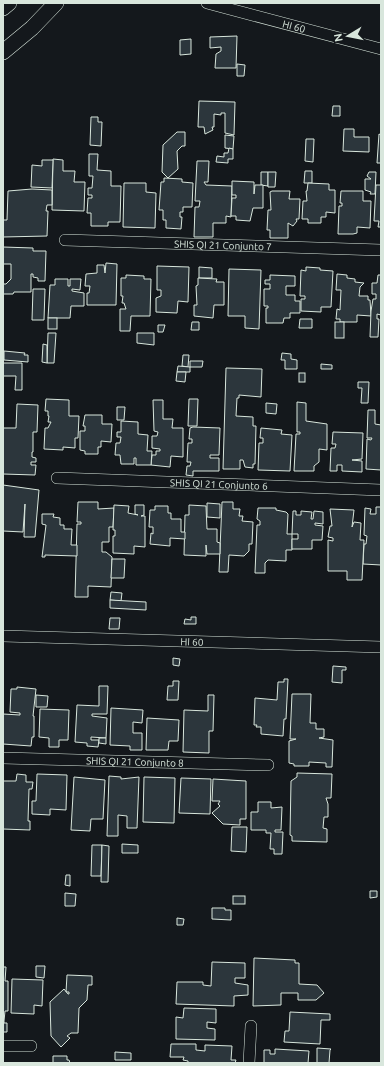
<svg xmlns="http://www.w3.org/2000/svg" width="384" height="1066" viewBox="0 0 384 1066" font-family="Ubuntu,sans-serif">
<rect width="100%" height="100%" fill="#14181c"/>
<!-- building -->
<g fill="#2c363c" stroke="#d8e6dc">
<polygon points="237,36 236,68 215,68 216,54 221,51 221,47 210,48 210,37"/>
<polygon points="191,39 191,54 180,55 180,40"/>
<polygon points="237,64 245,65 244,76 237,76"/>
<polygon points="199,101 235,102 234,135 225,133 225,113 221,113 221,115 214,114 214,127 212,127 213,130 205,134 204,127 198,127"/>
<polygon points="333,106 340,106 340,116 332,116"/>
<polygon points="91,117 98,117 98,122 102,122 101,146 90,145"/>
<polygon points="344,129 354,129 354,137 369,137 369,152 343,151"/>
<polygon points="177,132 185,132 185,146 182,146 177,151 178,169 168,178 162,172 163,145"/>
<polygon points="379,134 381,135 381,163 377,163"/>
<polygon points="225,135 234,136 233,149 225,148"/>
<polygon points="306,139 314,139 313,162 305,161"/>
<polygon points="229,148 233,149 233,159 228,159 228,163 216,162 217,156 224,157 224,153 228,153"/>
<polygon points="89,154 98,154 97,170 111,171 111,186 121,186 120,222 108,222 108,226 91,226 91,213 87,213 88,198 92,198 92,195 88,195 88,188 92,188 93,176 89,176"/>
<polygon points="53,159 63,160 63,171 75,171 74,182 85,182 84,211 52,210"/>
<polygon points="42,160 53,160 52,188 31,187 32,165 42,166"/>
<polygon points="197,161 209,161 208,182 204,182 206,185 232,186 231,217 226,216 226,223 213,223 213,237 194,237 195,207 199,207 200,201 195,201"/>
<polygon points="305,171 312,171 312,183 304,183"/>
<polygon points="261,172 268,172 268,186 261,185"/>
<polygon points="268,172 276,172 275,187 268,187"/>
<polygon points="369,172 376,172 375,194 370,194 371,192 365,190 365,179 371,179 367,176"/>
<polygon points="164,178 182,179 182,182 193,183 192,207 183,207 183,212 180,212 180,217 182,217 181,229 166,228 166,220 163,220 163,210 159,210 161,182 164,182"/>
<polygon points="232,181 254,182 254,194 255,185 263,185 263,208 253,208 250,221 236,220 236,216 231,216 232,198 236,198 236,195 232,195"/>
<polygon points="124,183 146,183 146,192 156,193 155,228 123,227"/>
<polygon points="308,183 329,184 329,190 335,190 335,213 326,212 326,217 321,217 321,223 308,223 308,219 302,219 303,201 307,201 306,191 307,191"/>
<polygon points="376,185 381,185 381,227 378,227 379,221 374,221"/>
<polygon points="32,189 52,190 52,205 47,205 46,211 48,211 47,236 3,237 3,220 7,220 8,191"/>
<polygon points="272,191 290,191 289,199 300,199 299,219 296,219 297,221 293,226 288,223 288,238 270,238 270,230 267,230 268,210 271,210 270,192"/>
<polygon points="341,191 363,191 363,201 371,201 370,228 357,227 357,233 353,234 338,234 339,206 342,206 342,203 340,203"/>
<polygon points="3,247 33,248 33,251 46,251 45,281 38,281 38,278 33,277 33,274 31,274 31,292 14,292 13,294 3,294 3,284 6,284 11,279 11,264 3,264"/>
<polygon points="106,263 117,264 116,305 87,305 87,293 89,293 90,286 85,286 86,274 97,273 97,265 104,265 105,273"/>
<polygon points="157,266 189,267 188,302 178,301 177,313 156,312 156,298 161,296 161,290 157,290"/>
<polygon points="199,267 212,268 212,278 199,278"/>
<polygon points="306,267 320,268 320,270 333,271 331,307 321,307 321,312 301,311 301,299 305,299 305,296 300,296 301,270 306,271"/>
<polygon points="229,269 261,270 259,329 245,328 245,316 228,316"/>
<polygon points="337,274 347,275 347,278 355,279 355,282 364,283 360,287 359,296 368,296 368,300 370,300 371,316 357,315 357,322 340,322 340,319 336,319 337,309 340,310 341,290 336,290"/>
<polygon points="126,275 144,276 144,279 151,279 150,316 131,316 130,331 120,331 120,309 126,309 124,303 122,303 123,296 121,296 121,278 126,278"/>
<polygon points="270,275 295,276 295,286 286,286 286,295 295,295 295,301 300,301 300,313 290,313 290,318 284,318 283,323 266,323 266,308 268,308 268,306 264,306 264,289 270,289 270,284 265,284 265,280 270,280"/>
<polygon points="378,275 381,275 381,315 377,314 377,319 379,319 378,337 370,337 371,311 373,299 376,299 376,294 372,294 372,283 377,283"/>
<polygon points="198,278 217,279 216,282 224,282 224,305 214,305 213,318 194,316 194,305 197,305 196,286 198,285"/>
<polygon points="55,279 68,279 68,286 70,286 70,279 81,279 80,290 72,289 72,291 84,293 84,306 71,306 70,318 48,318 50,285 55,285"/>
<polygon points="33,289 45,289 44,320 32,320"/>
<rect x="48" y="318" width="9" height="11"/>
<polygon points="300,319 312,319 312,328 299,328"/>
<polygon points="192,322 199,322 199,330 191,330"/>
<rect x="335" y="322" width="9" height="16"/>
<polygon points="158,325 165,325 163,332 158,332"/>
<polygon points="48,333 56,333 54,363 47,363"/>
<polygon points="137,333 154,333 154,345 137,343"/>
<polygon points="43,344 47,345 47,363 42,362"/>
<polygon points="4,351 25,353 24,355 28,355 28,362 4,360"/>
<polygon points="282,353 291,354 291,359 297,360 297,369 285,369 285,360 281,360"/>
<polygon points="183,355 189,355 188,367 182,366"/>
<polygon points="190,361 203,361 202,367 190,367"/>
<polygon points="3,363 22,363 22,390 15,390 16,376 3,376"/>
<polygon points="321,364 332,365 332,369 321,369"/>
<polygon points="178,366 190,367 190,372 177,372"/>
<polygon points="226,368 262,369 261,397 239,395 239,398 237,398 236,416 253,417 253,426 256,426 255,464 253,464 253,468 245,467 243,460 240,460 240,469 223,469"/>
<polygon points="177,372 186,372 185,382 176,381"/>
<rect x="299" y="373" width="6" height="9"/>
<polygon points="358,382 369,382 368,403 361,403 362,388 358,388"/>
<polygon points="46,399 69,400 69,416 79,416 78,438 75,438 75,448 63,447 63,450 44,449 45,428 48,428 51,422 48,422 49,416 48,416 48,411 45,411"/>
<polygon points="189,399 198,399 197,426 188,426"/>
<polygon points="153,400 163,400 163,419 173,419 172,428 183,428 183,457 171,456 170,467 151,465 152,455 156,455 156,451 160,451 160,449 152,448 152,436 157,436 158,432 154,431"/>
<polygon points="297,402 306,403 306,421 327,424 327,450 319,449 319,462 314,466 314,471 294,471 296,434 300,434 300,432 297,432"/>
<polygon points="266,403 277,404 276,414 266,413"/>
<polygon points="17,404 38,405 37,432 33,432 33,452 32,452 32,457 36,458 36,462 31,462 31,465 36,465 35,475 3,474 3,428 16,428"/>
<polygon points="117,407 125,407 124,420 117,420"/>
<polygon points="368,410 375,410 375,424 381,425 381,470 366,469 367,439 371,440 372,438 367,438"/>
<polygon points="85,415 102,415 102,424 112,424 111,442 101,441 101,447 98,447 98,454 85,454 85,451 80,450 80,431 85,431 85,426 83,426"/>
<polygon points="121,421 138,422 138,434 148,435 147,451 152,451 151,465 136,465 136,458 134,458 134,464 121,464 120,455 115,455 116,443 120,443 121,437 117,437 117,432 121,432"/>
<polygon points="193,427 220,428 219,455 210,455 210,458 219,458 219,471 193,471 193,476 186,475 187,466 190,466 191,462 187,462 188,443 192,443 192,439 189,439 190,428"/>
<polygon points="261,428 282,430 281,434 292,435 290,471 258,470 259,443 263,443 263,438 260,438"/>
<polygon points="333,432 363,433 362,459 352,460 362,461 362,472 342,471 342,465 337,465 337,471 330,471 331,448 335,448 336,444 332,444"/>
<polygon points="3,485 39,490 35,537 24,537 25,504 23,532 3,531"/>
<polygon points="78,502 98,502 98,509 114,508 113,527 109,527 109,542 102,542 102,552 106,552 112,557 111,587 88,586 88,597 75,597 77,524 81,524 81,522 77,522"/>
<polygon points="222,502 233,502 233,509 240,509 239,516 243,516 242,521 253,522 252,544 249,544 249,551 244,556 229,555 228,572 219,572"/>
<polygon points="207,503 220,504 220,518 207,517"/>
<polygon points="114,505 129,506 128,513 138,515 135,514 135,505 144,505 144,515 141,516 145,516 145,547 134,546 134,554 113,553 113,536 115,536 115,530 113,530"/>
<polygon points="189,505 206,506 207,529 217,529 217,542 220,543 220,554 207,554 206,545 206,556 184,555 185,515 189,515"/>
<polygon points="155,506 168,506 168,513 171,513 171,519 181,519 181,532 185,532 185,539 170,538 170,546 150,544 151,533 153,534 153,527 149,527 150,510 155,510"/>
<polygon points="376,507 381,507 381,565 363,564 364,544 366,544 367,536 364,535 365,508 371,509 370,514 376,514"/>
<polygon points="258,508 276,508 276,510 286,512 288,514 287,534 292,534 292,550 286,550 286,561 268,560 265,563 265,573 255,573 257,525 260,525 260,521 257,519"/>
<polygon points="330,509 354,510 352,527 354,522 361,523 360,540 364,540 362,580 347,580 347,571 328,571 328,540 333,541 333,538 328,537 330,526 332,526"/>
<polygon points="293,511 296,511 296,515 301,515 301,511 312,512 311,519 313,519 314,511 323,512 323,524 315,523 315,525 323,526 322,540 312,540 312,549 292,549 292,539 298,539 298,534 292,534"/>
<polygon points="42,514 54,514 53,517 60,518 60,525 64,525 64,529 72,529 71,545 77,545 77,556 45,555 45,557 42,557 46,525 42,524"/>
<polygon points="112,559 125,559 124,578 111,578"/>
<polygon points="111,592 122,593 121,601 110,600"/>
<polygon points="110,600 146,602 146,610 110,608"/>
<polygon points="191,617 196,617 196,624 184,624 185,619 191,620"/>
<polygon points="110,618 120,618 119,629 109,629"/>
<polygon points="173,658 180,659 179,666 173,665"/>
<polygon points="333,666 346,667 346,670 342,670 342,683 332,682"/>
<polygon points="284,679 288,679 286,719 284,719 283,736 261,734 261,727 256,727 257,725 254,725 255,698 277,700 278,682 284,682"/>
<polygon points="173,681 179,681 178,700 167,700 168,686 173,686"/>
<polygon points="99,686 108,686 107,714 92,714 92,716 107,718 106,738 91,737 91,740 99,740 98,747 87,746 87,743 75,742 77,705 99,706"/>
<polygon points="17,687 36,689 33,716 34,716 34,737 32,737 31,746 3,744 3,714 20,715 20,713 10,712 11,689 17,689"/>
<polygon points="292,694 311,694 310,723 316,723 316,729 324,729 324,737 319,738 333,740 332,767 326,767 326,763 309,762 309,766 294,766 294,764 289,763 289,741 296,739 290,739"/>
<polygon points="36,695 48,696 47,707 36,707"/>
<polygon points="208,695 214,695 213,731 209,731 209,753 183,752 184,710 208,711"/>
<polygon points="111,708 143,710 142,723 133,722 133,733 142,733 142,750 130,750 130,746 110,745"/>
<polygon points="40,709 69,710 68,740 59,740 59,747 49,747 49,738 39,737"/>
<polygon points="147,718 179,720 178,741 169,741 168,750 146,750"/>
<polygon points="99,738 106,738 106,744 99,743"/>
<polygon points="297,773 332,774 331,798 326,798 328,804 328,817 324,817 323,828 327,829 327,842 292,841 292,836 290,835 291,781 297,777"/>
<polygon points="17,774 26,775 26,782 33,782 32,789 29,789 28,821 30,821 30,830 3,829 3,781 16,781"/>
<polygon points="37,774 67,775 66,810 50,809 50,815 32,814 32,801 36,801"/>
<polygon points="109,776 121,777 121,779 139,777 137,828 127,828 127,816 118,815 118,836 107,836"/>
<polygon points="74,777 105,780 103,819 91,819 90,831 71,830"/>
<polygon points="144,777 175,778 174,823 143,822"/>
<polygon points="181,778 211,779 210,814 179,813"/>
<polygon points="213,779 246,781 246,819 240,819 240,825 223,824 212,813 220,806 218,804 220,801 212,801"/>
<polygon points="258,802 271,802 271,808 282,807 281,830 275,830 275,832 283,832 282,854 274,854 274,849 270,849 271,833 266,833 266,830 251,830 251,812 258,812"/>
<polygon points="232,827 247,827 246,852 231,851"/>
<polygon points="122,844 138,845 138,853 122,853"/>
<polygon points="92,845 102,845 101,876 91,876"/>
<polygon points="102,845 109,846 108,882 101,882"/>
<polygon points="66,875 70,875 70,886 65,885"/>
<polygon points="370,891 377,891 377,897 370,898"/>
<polygon points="65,893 76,894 75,906 65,906"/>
<rect x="233" y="896" width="12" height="8"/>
<polygon points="212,908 225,908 225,910 231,910 231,920 212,919"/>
<polygon points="177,918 184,919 183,925 177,925"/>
<polygon points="254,958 295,960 295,963 299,963 299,984 317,985 324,993 316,1000 298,1000 298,993 281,993 281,1005 253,1006"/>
<polygon points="212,962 245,963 245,978 235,978 235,983 248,985 248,995 234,996 234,1006 176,1004 177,982 203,982 203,985 211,986"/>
<polygon points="36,966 45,966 44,978 36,977"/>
<polygon points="3,967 6,967 5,981 8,981 8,1011 5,1011 4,1021 4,1023 7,1023 7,1032 3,1032"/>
<polygon points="67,975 92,976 92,985 88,985 87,1000 79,1008 78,1033 71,1033 67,1036 70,1038 61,1047 51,1036 50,1002 64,989 68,994 69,994 69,992 66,992"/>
<polygon points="12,979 43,980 42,1006 34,1005 34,1014 11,1013"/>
<polygon points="184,1008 216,1009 216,1023 207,1022 207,1028 215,1029 215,1040 176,1039 176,1017 183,1018"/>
<polygon points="290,1012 330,1014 330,1020 321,1020 320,1044 284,1042 285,1031 289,1031"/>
<polygon points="171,1044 196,1044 196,1050 205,1051 205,1045 232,1046 231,1060 236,1060 235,1063 188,1063 188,1061 183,1060 184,1057 170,1057"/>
<polygon points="317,1048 331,1049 330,1050 329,1063 317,1063"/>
<polygon points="275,1049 309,1051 308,1063 264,1063 264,1050 270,1050 270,1054 275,1054"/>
<polygon points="115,1052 131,1053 131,1060 115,1060"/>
<polygon points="53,1056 67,1056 67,1060 69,1060 70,1063 53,1063"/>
</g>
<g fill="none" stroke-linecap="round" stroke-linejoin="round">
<!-- street casing -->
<g stroke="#d8e6dc" stroke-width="12">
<g id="street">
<path id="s1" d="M207 3 381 49"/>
<path id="s2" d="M65 240 381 250"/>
<path id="s3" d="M57 478 381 490"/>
<path id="s4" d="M3 636 381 647"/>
<path id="s5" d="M3 758 268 765"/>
<polyline points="3,1046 31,1046"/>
<polyline points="249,1063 251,1026"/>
</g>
</g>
<!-- secondary casing -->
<g stroke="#d8e6dc" stroke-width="16">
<g id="secondary">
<polyline points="3,8 9,3"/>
<polyline points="3,52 32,28 56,3"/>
</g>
</g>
<!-- street -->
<use href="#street" stroke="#14181c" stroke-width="11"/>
<!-- secondary -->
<use href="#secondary" stroke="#14181c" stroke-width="15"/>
</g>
<g text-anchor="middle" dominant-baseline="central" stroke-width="3" stroke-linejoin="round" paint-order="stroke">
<!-- street labels -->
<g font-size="10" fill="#d8e6dc" stroke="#14181c">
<text stroke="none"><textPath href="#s1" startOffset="90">HI 60</textPath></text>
<text stroke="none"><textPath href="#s2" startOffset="158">SHIS QI 21 Conjunto 7</textPath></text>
<text stroke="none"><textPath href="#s3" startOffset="162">SHIS QI 21 Conjunto 6</textPath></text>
<text stroke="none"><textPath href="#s4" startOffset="189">HI 60</textPath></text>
<text stroke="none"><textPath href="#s5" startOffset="132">SHIS QI 21 Conjunto 8</textPath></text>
</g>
</g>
<!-- border -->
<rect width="384" height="1066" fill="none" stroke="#d8e6dc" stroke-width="8"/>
<!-- north arrow -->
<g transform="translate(348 36) rotate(260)" stroke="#14181c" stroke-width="3" paint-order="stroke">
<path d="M0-3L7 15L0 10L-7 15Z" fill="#d8e6dc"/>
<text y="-6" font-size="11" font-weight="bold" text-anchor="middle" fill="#d8e6dc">N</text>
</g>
</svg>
